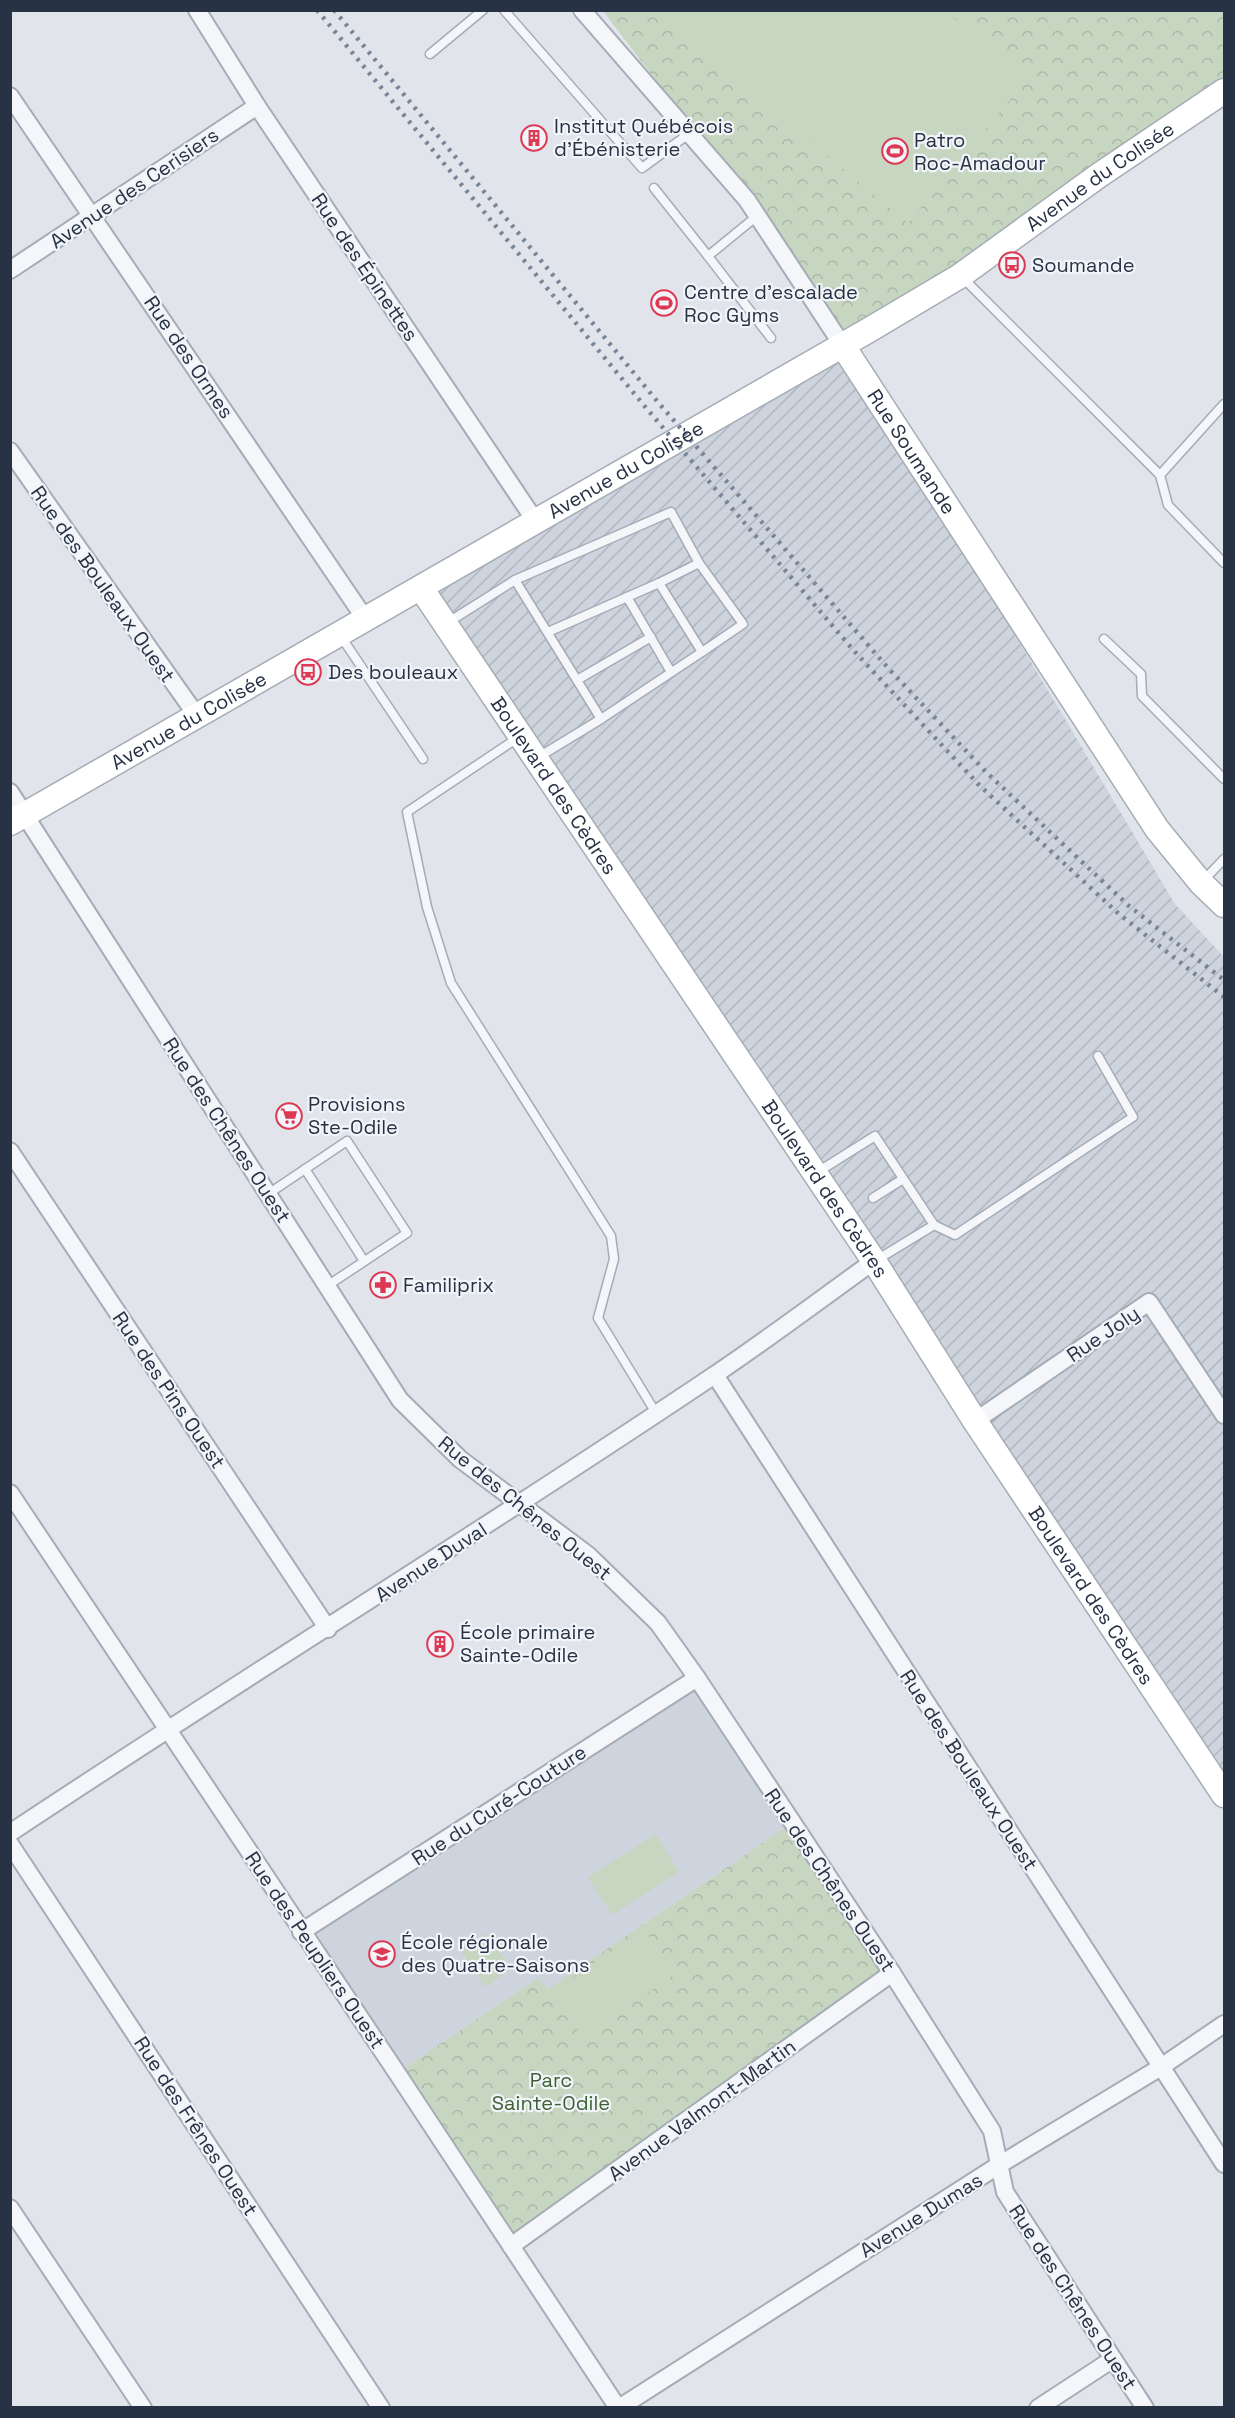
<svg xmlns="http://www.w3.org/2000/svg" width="1235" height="2418" viewBox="0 0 1235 2418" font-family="'Space Grotesk',sans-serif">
<defs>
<pattern id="industrial-furrows" width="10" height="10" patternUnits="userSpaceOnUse" patternTransform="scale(1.5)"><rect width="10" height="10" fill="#ced4dd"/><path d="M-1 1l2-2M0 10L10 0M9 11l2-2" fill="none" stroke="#b1b6bf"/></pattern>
<pattern id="forest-crowns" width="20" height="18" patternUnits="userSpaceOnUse" patternTransform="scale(1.5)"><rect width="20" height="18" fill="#c7d6c1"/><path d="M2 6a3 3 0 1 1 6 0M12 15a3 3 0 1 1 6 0" fill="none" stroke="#abb8a7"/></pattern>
</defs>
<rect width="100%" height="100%" fill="#e1e5eb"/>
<!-- built -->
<polygon fill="#ced4dd" points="697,1678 792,1823 547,1990 538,1978 397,2073 301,1932"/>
<!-- industrial -->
<polygon fill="url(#industrial-furrows)" points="843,346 1175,904 1224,957 1224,1791 421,588"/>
<!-- forest -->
<g fill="url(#forest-crowns)">
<polygon points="603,11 1224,11 1224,95 843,346 747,200"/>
<polygon points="792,1823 892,1973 511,2246 397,2073 538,1978 548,1989"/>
</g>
<!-- garden -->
<g fill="#c7d6c1">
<polygon points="654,11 945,11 1028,78 908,223"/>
<polygon points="656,1834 679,1872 612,1915 588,1877"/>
<polygon points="644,1929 675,1974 582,2037 552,1992"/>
<polygon points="487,1933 511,1969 485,1987 461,1951"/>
</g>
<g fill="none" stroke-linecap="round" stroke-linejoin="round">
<!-- lane casing -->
<g stroke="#a5acb6" stroke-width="11">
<g id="lane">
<polyline points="504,10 642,168 690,133"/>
<polyline points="430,54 483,10"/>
<polyline points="654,188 708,256 757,216"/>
<polyline points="708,256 771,338"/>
<polyline points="962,277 1160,475 1168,505 1224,563"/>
<polyline points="1160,475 1224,404"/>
<polyline points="515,580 601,719 702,652 659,583 548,632"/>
<polyline points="659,583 699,563 743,624 702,652"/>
<polyline points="627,597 671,672"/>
<polyline points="447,623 515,580 671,512 699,563"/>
<polyline points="340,635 423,759"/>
<polyline points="1104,639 1141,674 1142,696 1224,779"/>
<polyline points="577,680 651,637"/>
<polyline points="519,737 407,812 427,907 451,983 611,1236 614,1259 598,1318 656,1413"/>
<polyline points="537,758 601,719"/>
<polyline points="1202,882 1224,859"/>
<polyline points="305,1169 364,1261"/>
<polyline points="816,1173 875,1136 934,1225 875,1261"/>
<polyline points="268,1194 347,1141 407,1233 327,1286"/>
<polyline points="873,1198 903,1179"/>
<polyline points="934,1225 955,1235 1133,1117 1098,1056"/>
</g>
</g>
<!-- street casing -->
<g stroke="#a5acb6" stroke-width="20">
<g id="street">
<polyline points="197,10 257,106 536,522"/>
<polyline points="582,10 747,200 843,346"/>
<polyline points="10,96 366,620"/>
<polyline points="10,270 257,106"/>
<polyline points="10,451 197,716"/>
<polyline points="10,792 400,1400 460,1459 588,1555 658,1623 697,1678 892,1973 992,2131 1005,2192 1145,2408"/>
<polyline points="10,1151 328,1629"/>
<polyline points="715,1375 1224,2164"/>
<polyline points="975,1421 1149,1302 1224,1415"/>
<polyline points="10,1493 397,2073 618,2408"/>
<path d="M10 1833C243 1678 481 1532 713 1376 768 1339 821 1299 874 1261"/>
<polyline points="10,1844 381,2408"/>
<polyline points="301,1932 697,1678"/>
<polyline points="10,2208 143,2408"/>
<polyline points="511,2246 892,1973"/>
<polyline points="619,2408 999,2165 1161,2067 1224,2024"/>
<polyline points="1038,2408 1113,2359"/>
</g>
</g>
<!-- secondary casing -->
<g stroke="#a5acb6" stroke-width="27">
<g id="secondary">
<path id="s1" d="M843 346 1157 829 1201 883 1224 905"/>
<path id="s2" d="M421 588 874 1261 975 1421 1224 1795"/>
<path id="s3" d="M10 823 869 330 960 276 1098 176 1224 91"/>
</g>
</g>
<!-- lane -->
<use href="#lane" stroke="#f4f6f9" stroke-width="8"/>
<!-- street -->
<use href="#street" stroke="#f4f6f9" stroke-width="16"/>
<!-- secondary -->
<use href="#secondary" stroke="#fff" stroke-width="24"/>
<!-- rail -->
<g stroke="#788497" stroke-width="4.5" stroke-dasharray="3 6" stroke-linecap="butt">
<polyline points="317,10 647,409 855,652 980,786 1119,914 1224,997"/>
<polyline points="334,10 657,401 888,668 986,772 1129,906 1224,980"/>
</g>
</g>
<!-- icons -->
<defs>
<g id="building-ring" transform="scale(1.35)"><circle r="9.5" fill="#f1f4f8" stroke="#dd3854" stroke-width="1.5"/><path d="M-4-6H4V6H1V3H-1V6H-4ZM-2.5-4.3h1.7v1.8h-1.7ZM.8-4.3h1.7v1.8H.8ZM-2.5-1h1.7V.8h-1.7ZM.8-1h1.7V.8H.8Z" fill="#dd3854"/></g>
<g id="stadium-ring" transform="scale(1.35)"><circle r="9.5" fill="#f1f4f8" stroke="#dd3854" stroke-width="1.5"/><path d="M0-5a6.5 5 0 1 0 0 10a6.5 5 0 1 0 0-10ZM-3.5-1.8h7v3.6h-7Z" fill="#dd3854"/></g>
<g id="bus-ring" transform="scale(1.35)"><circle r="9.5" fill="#f1f4f8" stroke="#dd3854" stroke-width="1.5"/><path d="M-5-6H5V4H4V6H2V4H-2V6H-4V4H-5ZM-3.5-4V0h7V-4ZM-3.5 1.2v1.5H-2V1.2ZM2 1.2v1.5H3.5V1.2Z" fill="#dd3854"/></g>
<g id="supermarket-ring" transform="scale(1.35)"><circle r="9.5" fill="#f1f4f8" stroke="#dd3854" stroke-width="1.5"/><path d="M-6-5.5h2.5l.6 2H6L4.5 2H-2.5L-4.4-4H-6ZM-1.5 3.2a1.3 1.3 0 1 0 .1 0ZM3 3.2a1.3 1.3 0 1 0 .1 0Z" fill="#dd3854"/></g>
<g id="pharmacy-ring" transform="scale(1.35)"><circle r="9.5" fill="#f1f4f8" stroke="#dd3854" stroke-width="1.5"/><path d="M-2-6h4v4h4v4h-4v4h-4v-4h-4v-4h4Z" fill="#dd3854"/></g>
<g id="school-ring" transform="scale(1.35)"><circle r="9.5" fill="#f1f4f8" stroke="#dd3854" stroke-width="1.5"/><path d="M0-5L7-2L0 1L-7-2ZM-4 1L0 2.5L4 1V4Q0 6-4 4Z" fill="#dd3854"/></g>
</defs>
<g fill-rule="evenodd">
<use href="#building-ring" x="534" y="138"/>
<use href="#stadium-ring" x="895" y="151"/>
<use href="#bus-ring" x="1012" y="265"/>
<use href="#stadium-ring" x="664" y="303"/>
<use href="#bus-ring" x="308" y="672"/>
<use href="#supermarket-ring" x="289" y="1116"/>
<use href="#pharmacy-ring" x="383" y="1285"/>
<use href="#building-ring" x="440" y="1644"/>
<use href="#school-ring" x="382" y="1954"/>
</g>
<g text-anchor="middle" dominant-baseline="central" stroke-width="4.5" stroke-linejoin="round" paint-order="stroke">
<!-- poi labels -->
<g font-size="20" fill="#273245" stroke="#f1f4f8" text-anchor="start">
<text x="554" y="126">Institut Québécois<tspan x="554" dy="23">d'Ébénisterie</tspan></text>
<text x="914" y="140">Patro<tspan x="914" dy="23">Roc-Amadour</tspan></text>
<text x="1032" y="265">Soumande</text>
<text x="684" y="292">Centre d'escalade<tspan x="684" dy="23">Roc Gyms</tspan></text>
<text x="328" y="672">Des bouleaux</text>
<text x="308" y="1104">Provisions<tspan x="308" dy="23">Ste-Odile</tspan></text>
<text x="403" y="1285">Familiprix</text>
<text x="460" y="1632">École primaire<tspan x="460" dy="23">Sainte-Odile</tspan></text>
<text x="401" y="1942">École régionale<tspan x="401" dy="23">des Quatre-Saisons</tspan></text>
</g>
<!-- street labels -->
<g font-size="20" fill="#273245" stroke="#f1f4f8">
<text stroke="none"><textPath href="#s3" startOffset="1268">Avenue du Colisée</textPath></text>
<text transform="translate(134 188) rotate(-34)">Avenue des Cerisiers</text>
<text transform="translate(365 267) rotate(56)">Rue des Épinettes</text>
<text transform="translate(189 357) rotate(56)">Rue des Ormes</text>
<text stroke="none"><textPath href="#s1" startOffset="126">Rue Soumande</textPath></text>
<text stroke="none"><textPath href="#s3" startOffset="710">Avenue du Colisée</textPath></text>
<text transform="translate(103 584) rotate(55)">Rue des Bouleaux Ouest</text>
<text stroke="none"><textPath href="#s3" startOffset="206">Avenue du Colisée</textPath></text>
<text stroke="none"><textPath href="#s2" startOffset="238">Boulevard des Cèdres</textPath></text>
<text transform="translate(227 1130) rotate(57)">Rue des Chênes Ouest</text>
<text stroke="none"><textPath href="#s2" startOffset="724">Boulevard des Cèdres</textPath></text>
<text transform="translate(1103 1334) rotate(-34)">Rue Joly</text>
<text transform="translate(169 1390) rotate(56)">Rue des Pins Ouest</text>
<text transform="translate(525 1508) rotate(39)">Rue des Chênes Ouest</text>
<text transform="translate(431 1562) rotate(-33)">Avenue Duval</text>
<text stroke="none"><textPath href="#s2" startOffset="1210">Boulevard des Cèdres</textPath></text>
<text transform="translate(969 1770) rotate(57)">Rue des Bouleaux Ouest</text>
<text transform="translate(499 1805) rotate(-33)">Rue du Curé-Couture</text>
<text transform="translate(830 1880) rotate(56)">Rue des Chênes Ouest</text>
<text transform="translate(315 1950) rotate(56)">Rue des Peupliers Ouest</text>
<text transform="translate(702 2110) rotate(-36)">Avenue Valmont-Martin</text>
<text transform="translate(196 2126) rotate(57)">Rue des Frênes Ouest</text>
<text transform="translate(921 2215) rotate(-32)">Avenue Dumas</text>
<text transform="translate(1073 2297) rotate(57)">Rue des Chênes Ouest</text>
</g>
<!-- park labels -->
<g font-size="20" fill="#3c6233" stroke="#f1f4f8">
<text x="551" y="2080">Parc<tspan x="551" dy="23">Sainte-Odile</tspan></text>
</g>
</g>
<!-- border -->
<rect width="1235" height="2418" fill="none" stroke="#273245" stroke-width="24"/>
</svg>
